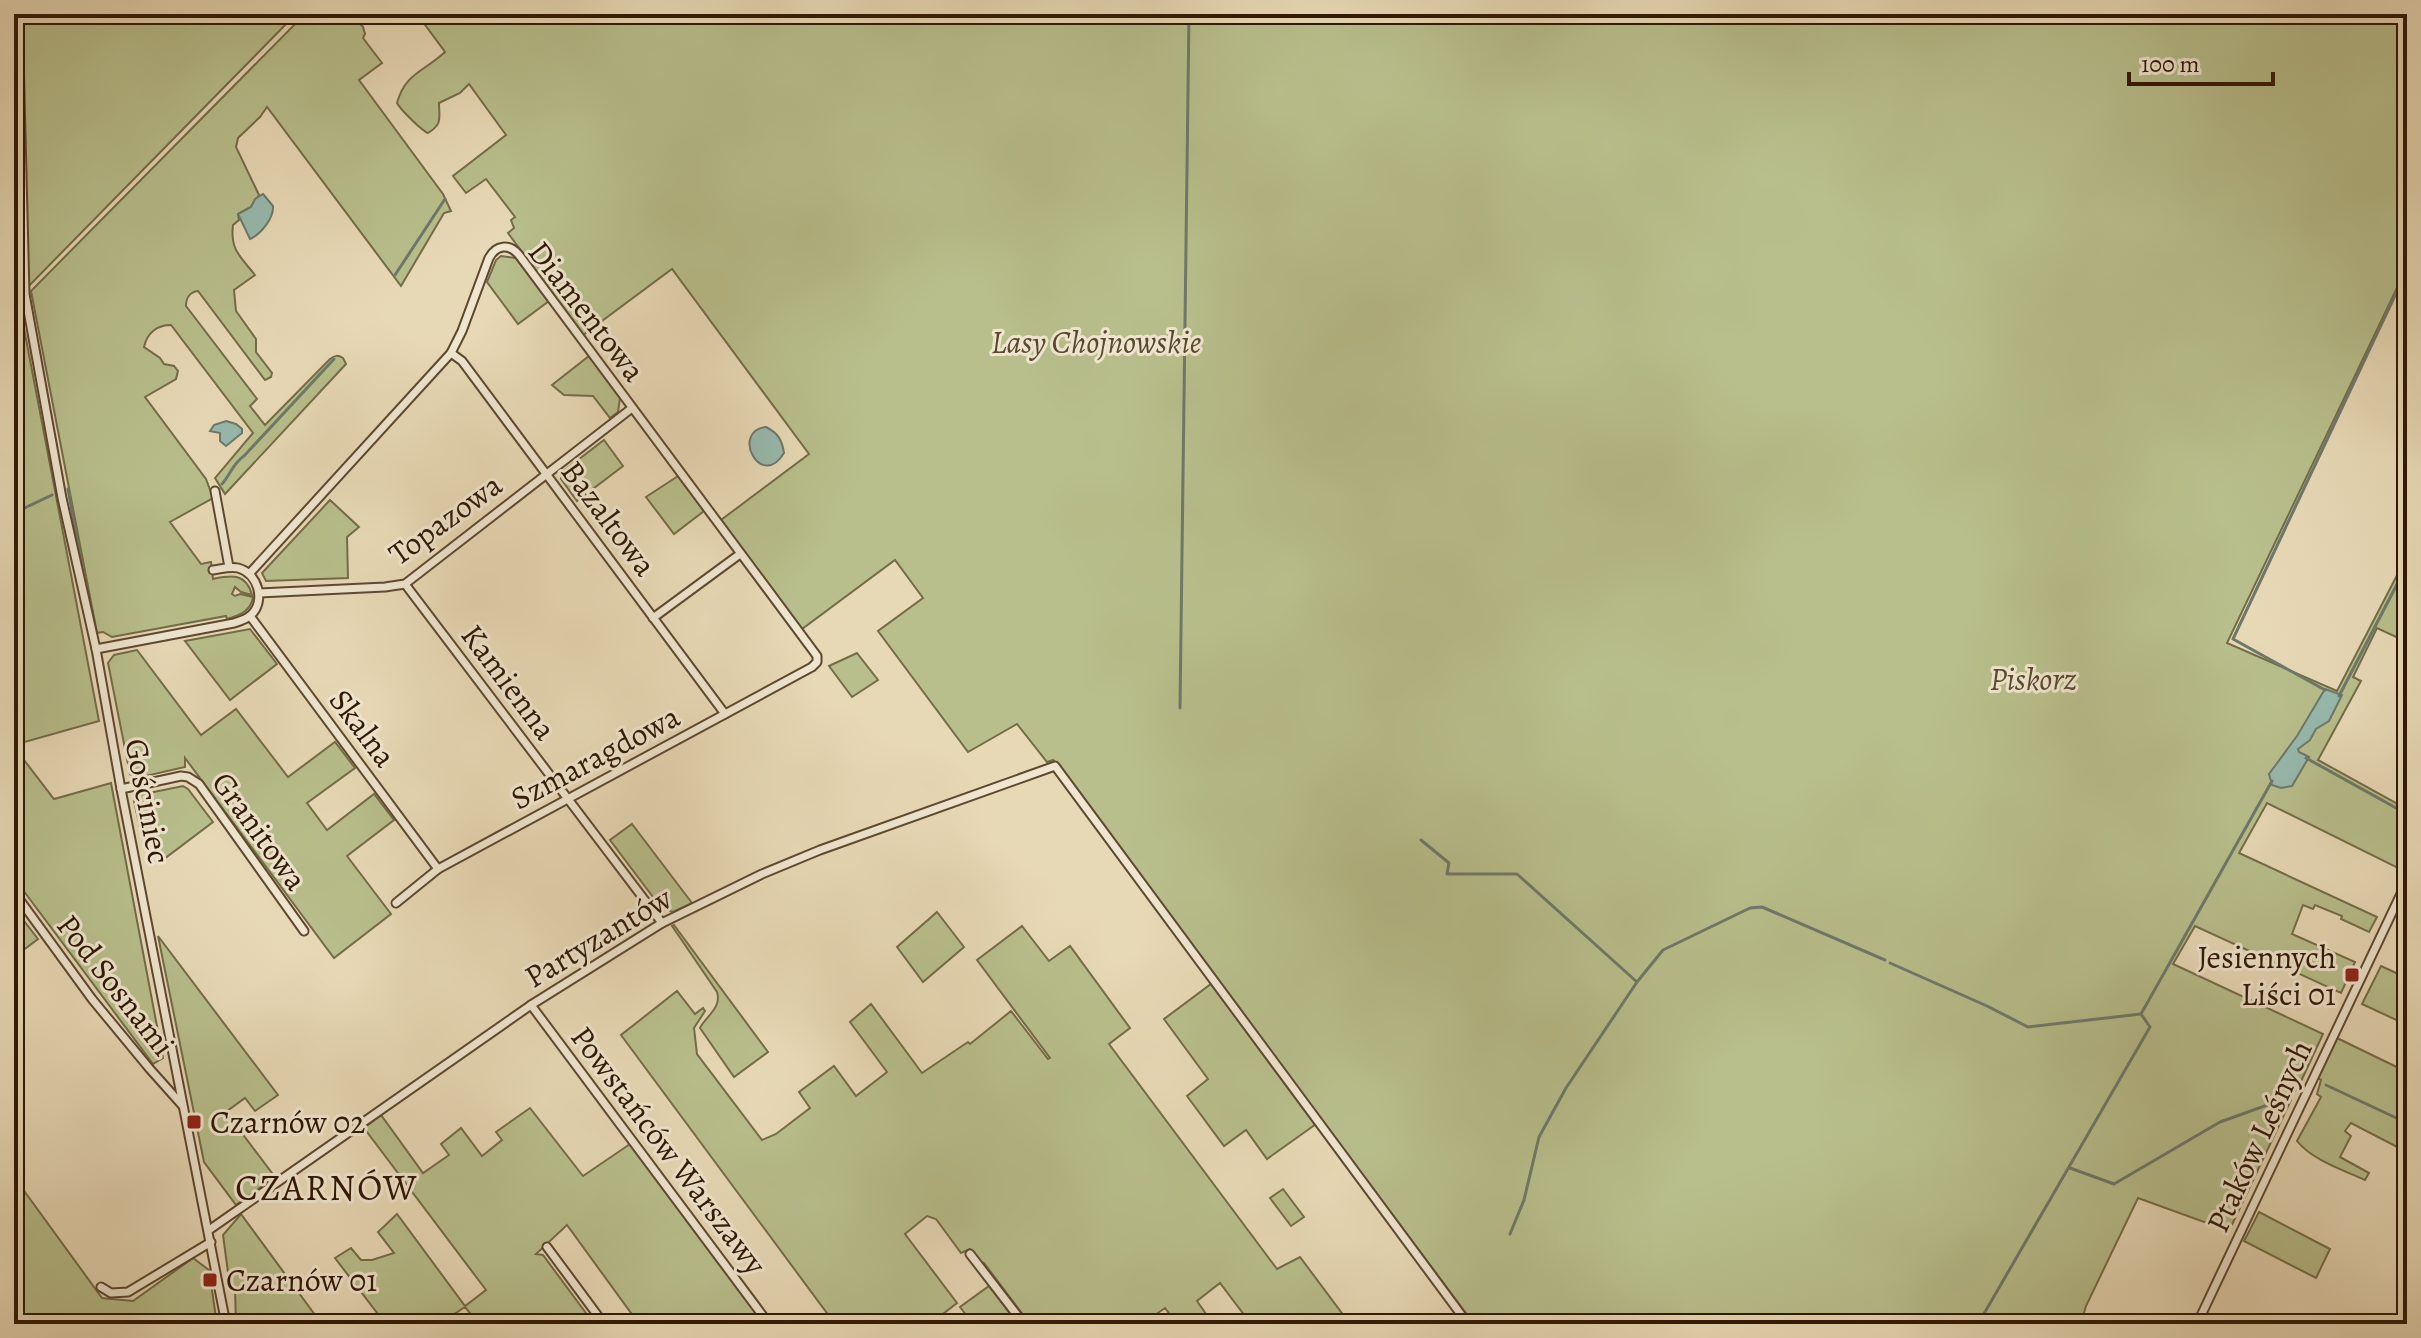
<svg xmlns="http://www.w3.org/2000/svg" width="2421" height="1338" viewBox="0 0 2421 1338" font-family="Alegreya,serif">
<rect width="100%" height="100%" fill="#e8d9b6"/>
<filter id="stains"><feTurbulence type="fractalNoise" baseFrequency=".0025" numOctaves="4"/><feColorMatrix values="0 0 0 0 .2 0 0 0 0 .09 0 0 0 0 .02 0 0 0 .5 -.17"/></filter>
<radialGradient id="worn" r=".72"><stop offset=".6" stop-color="#630" stop-opacity="0"/><stop offset="1" stop-color="#630" stop-opacity=".3"/></radialGradient>
<!-- green -->
<g fill="#b8bf8c" stroke="#746c48" stroke-width="2">
<polygon points="14,14 296,14 18,297 99,721 14,745"/>
<path d="M305 14H352L363 27 365 34 363 38 382 63 359 80 443 194 451 211 444 213 401 286 267 107 260 117 238 138 236 147 259 195 251 207 238 214 239 220 233 225C230 250 240 256 255 275L234 290 236 311 256 339V352L272 373 271 377 265 380 198 291C190 292 186 298 186 306L257 399 250 406 265 425 330 359C335 355 338 355 343 358L346 364 225 494 215 478 253 433 171 325C157 325 147 333 144 347L160 358 164 364 174 366 178 371 176 379 145 397 206 479 213 498 170 522 201 564 211 562 213 579C232 575 246 573 252 595L241 592 235 587 232 594 235 596 240 594 253 597C251 611 240 615 227 619L226 616 112 637 103 632 97 633 31 291Z"/>
<path d="M417 14H2407V167L2405 172 2407 177V267L2227 643 2337 691 2407 556V642L2377 628 2353 677 2361 681 2318 760 2407 809V864L2404 871 2267 803 2239 853 2377 917 2369 932 2341 919 2342 916 2315 905 2313 909 2303 905 2292 934 2355 962 2341 993 2195 926 2173 964 2323 1034 2297 1090 2289 1093 2291 1100 2229 1231 2138 1198 2086 1306 2083 1316 2103 1324H1474L1053 760 1047 762 1017 724 968 752 878 631 923 598 895 560 802 629 721 520 809 454 672 269 583 335 508 233 514 228 511 220 515 217 486 179 466 193 453 176 506 135 469 84 460 93 439 103C439 118 443 124 428 133 422 131 400 109 397 103 405 73 425 71 445 52Z"/>
<polygon points="501,256 516,258 549,301 518,324 487,282 496,260"/>
<polygon points="589,356 620,398 618,412 610,418 593,396 564,395 552,385"/>
<polygon points="604,440 623,466 577,501 561,479 561,473"/>
<polygon points="678,476 704,511 674,534 646,497"/>
<polygon points="330,500 359,527 347,537 348,578 266,581 262,573"/>
<polygon points="250,629 277,664 230,700 185,641"/>
<polygon points="137,650 201,735 236,709 288,777 335,742 355,768 307,803 327,830 374,794 394,820 347,856 391,914 334,958 185,758 185,767 137,778 130,774 108,663 114,655"/>
<polygon points="857,653 878,680 852,697 829,666"/>
<polygon points="14,747 54,799 111,783 163,1058 153,1064 14,878"/>
<polygon points="183,786 188,789 213,822 164,859 140,827 134,801 139,795"/>
<polygon points="632,824 692,903 673,912 662,909 610,840"/>
<polygon points="14,908 38,939 14,957"/>
<polygon points="937,912 964,947 923,982 897,947"/>
<path d="M674 925 768 1052 734 1077 700 1028C706 1016 722 1008 717 992L672 926Z"/>
<polygon points="1022,926 1049,961 1070,946 1130,1028 1109,1044 1277,1269 1300,1257 1350,1324 1251,1324 1220,1283 1197,1301 1213,1324 1177,1324 1165,1308 1142,1324 1030,1324 984,1263 981,1263 970,1249 961,1253 936,1219 927,1216 905,1234 957,1303 930,1324 835,1324 621,1035 677,991 695,1014 703,1008 705,1011 694,1028 697,1054 762,1140 776,1134 810,1108 799,1092 834,1066 856,1096 887,1072 850,1022 871,1004 922,1073 968,1042 970,1044 1011,1011 1048,1059 1050,1058 977,960"/>
<polygon points="158,936 278,1095 255,1111 245,1098 226,1112 275,1177 236,1205 204,1162"/>
<polygon points="2381,966 2407,978 2407,1025 2362,1004"/>
<polygon points="1211,984 1316,1124 1267,1159 1246,1130 1224,1146 1187,1096 1208,1079 1164,1019"/>
<path d="M2337 1038 2407 1072V1152L2351 1123 2345 1131 2351 1136 2340 1157 2369 1173 2365 1180C2343 1170 2312 1160 2297 1141L2321 1097 2317 1094 2321 1080 2318 1078Z"/>
<polygon points="530,1108 583,1176 630,1144 765,1324 639,1324 567,1225 536,1254 543,1255 594,1324 479,1324 465,1307 439,1324 338,1324 384,1322 335,1258 351,1248 361,1260 372,1260 394,1253 378,1232 397,1214 465,1306 486,1290 364,1128 381,1115 423,1173 449,1155 441,1144 461,1128 482,1156 502,1140 496,1132"/>
<polygon points="14,1177 102,1298 133,1301 193,1258 209,1270 217,1324 14,1324"/>
<polygon points="1283,1189 1304,1217 1291,1226 1270,1198"/>
<polygon points="2259,1212 2330,1249 2316,1278 2244,1241"/>
<polygon points="241,1214 318,1319 311,1324 236,1324 235,1289 229,1280 223,1235"/>
<polygon points="989,1286 1018,1324 973,1324 960,1307"/>
</g>
<!-- water -->
<g fill="#97baae" stroke="#6e796a" stroke-width="2">
<path d="M263 194 273 206C274 218 261 234 250 239L238 214 251 207 255 199Z"/>
<polygon points="226,421 236,424 242,429 242,433 226,446 220,441 220,433 210,431 214,425"/>
<path d="M766 427C778 433 782 440 784 453 761 491 730 431 766 427Z"/>
<polygon points="2325,689 2342,695 2329,721 2316,729 2310,740 2298,749 2299,752 2309,757 2292,786 2281,788 2272,785 2269,774 2297,736"/>
</g>
<g fill="none" stroke-linecap="round" stroke-linejoin="round">
<!-- stream -->
<g stroke="#6e796a" stroke-width="3">
<polyline points="2407,158 2400,175 2407,186"/>
<polyline points="395,275 445,199"/>
<path d="M222 484C231 474 233 463 244 456L334 359"/>
<polyline points="68,489 84,578"/>
<polyline points="14,513 52,495"/>
<polyline points="2325,690 2233,639 2407,270"/>
<polyline points="2339,696 2407,565"/>
<polyline points="1180,708 1189,14"/>
<polyline points="2306,758 2407,814"/>
<polyline points="1421,840 1449,863 1447,874 1517,874 1637,982"/>
<polyline points="1890,963 1987,1006 2028,1027 2141,1014"/>
<polyline points="2326,1085 2407,1123"/>
<polyline points="2070,1168 2114,1184 2220,1122 2290,1097"/>
<polyline points="1510,1234 1524,1200 1539,1137 1566,1088 1637,982 1663,950 1750,908 1762,907 1885,960"/>
<polyline points="1978,1324 2150,1027 2141,1014 2272,781"/>
</g>
<!-- street casing -->
<g stroke="#5e4830" stroke-width="11">
<g id="street">
<polyline points="18,14 25,294 62,498 96,649 121,789 226,1324"/>
<polyline points="451,353 462,361 725,714"/>
<polyline points="215,491 229,567"/>
<path d="M249 574 451 353 462 331 489 258C496 245 509 243 519 255L817 656V662L812 667 438 869 396 903"/>
<polyline points="405,584 662,923"/>
<polyline points="259,593 385,587 405,584 632,408"/>
<polyline points="250,616 438,869"/>
<polyline points="653,618 740,554"/>
<path d="M96 649 234 623C240 621 247 619 251 615 266 601 258 573 238 568 230 566 221 569 213 570"/>
<polyline points="121,789 181,776 188,777 199,784 304,931"/>
<polyline points="14,892 92,999 149,1068 182,1105"/>
<polyline points="531,1005 769,1324"/>
<polyline points="209,1230 531,1005 662,923 762,874 820,850 1055,766 1468,1324"/>
<polyline points="547,1247 604,1324"/>
<polyline points="970,1254 1024,1324"/>
<polyline points="101,1287 111,1293 128,1292 211,1242"/>
<polyline points="329,1324 339,1319 376,1319"/>
<polyline points="2197,1324 2407,881"/>
</g>
</g>
<!-- street -->
<use href="#street" stroke="#f0e6d0" stroke-width="7"/>
</g>
<!-- markers -->
<g fill="#8f2418" stroke="#f0e6d0" stroke-width="3">
<rect x="2344" y="967" width="16" height="16" rx="4"/>
<rect x="186" y="1114" width="16" height="16" rx="4"/>
<rect x="202" y="1272" width="16" height="16" rx="4"/>
</g>
<g text-anchor="middle" dominant-baseline="central" stroke-width="6" stroke-linejoin="round" paint-order="stroke">
<!-- street labels -->
<g font-size="32" fill="#301804" stroke="#f0e6d0">
<text transform="translate(587 311) rotate(52)">Diamentowa</text>
<text transform="translate(609 518) rotate(53)">Bazaltowa</text>
<text transform="translate(445 519) rotate(-36)">Topazowa</text>
<text transform="translate(509 682) rotate(53)">Kamienna</text>
<text transform="translate(363 728) rotate(53)">Skalna</text>
<text transform="translate(595 757) rotate(-28)">Szmaragdowa</text>
<text transform="translate(148 801) rotate(79)">Gościniec</text>
<text transform="translate(260 831) rotate(54)">Granitowa</text>
<text transform="translate(598 937) rotate(-31)">Partyzantów</text>
<text transform="translate(116 985) rotate(52)">Pod Sosnami</text>
<text transform="translate(2259 1136) rotate(-65)">Ptaków Leśnych</text>
<text transform="translate(669 1150) rotate(53)">Powstańców Warszawy</text>
</g>
<!-- park labels -->
<g font-size="32" font-style="italic" fill="#594a2d" stroke="#f0e6d0">
<text x="1096" y="342">Lasy Chojnowskie</text>
<text x="2033" y="679">Piskorz</text>
</g>
<!-- poi labels -->
<g font-size="32" fill="#301804" stroke="#f0e6d0" text-anchor="start">
<text x="2336" y="957" text-anchor="end">Jesiennych<tspan x="2336" dy="37">Liści 01</tspan></text>
<text x="210" y="1122">Czarnów 02</text>
<text x="226" y="1280">Czarnów 01</text>
</g>
<!-- quarter labels -->
<g font-size="36" letter-spacing="2" fill="#301804" stroke="#f0e6d0">
<text x="327" y="1187">CZARNÓW</text>
</g>
</g>
<!-- margin -->
<rect width="2421" height="1338" fill="none" stroke="#e8d9b6" stroke-width="48"/>
<rect x="16" y="16" width="2389" height="1306" fill="none" stroke="#301804" stroke-width="4"/>
<rect x="24" y="24" width="2373" height="1290" fill="none" stroke="#301804" stroke-width="2"/>
<!-- scale -->
<path d="M2129 72v12h144v-12" fill="none" stroke="#301804" stroke-width="4"/>
<text x="2141" y="72" font-size="24" fill="#301804" stroke="#f0e6d0" stroke-width="6" paint-order="stroke">100 m</text>
<rect width="100%" height="100%" filter="url(#stains)"/>
<rect width="100%" height="100%" fill="url(#worn)"/>
</svg>
